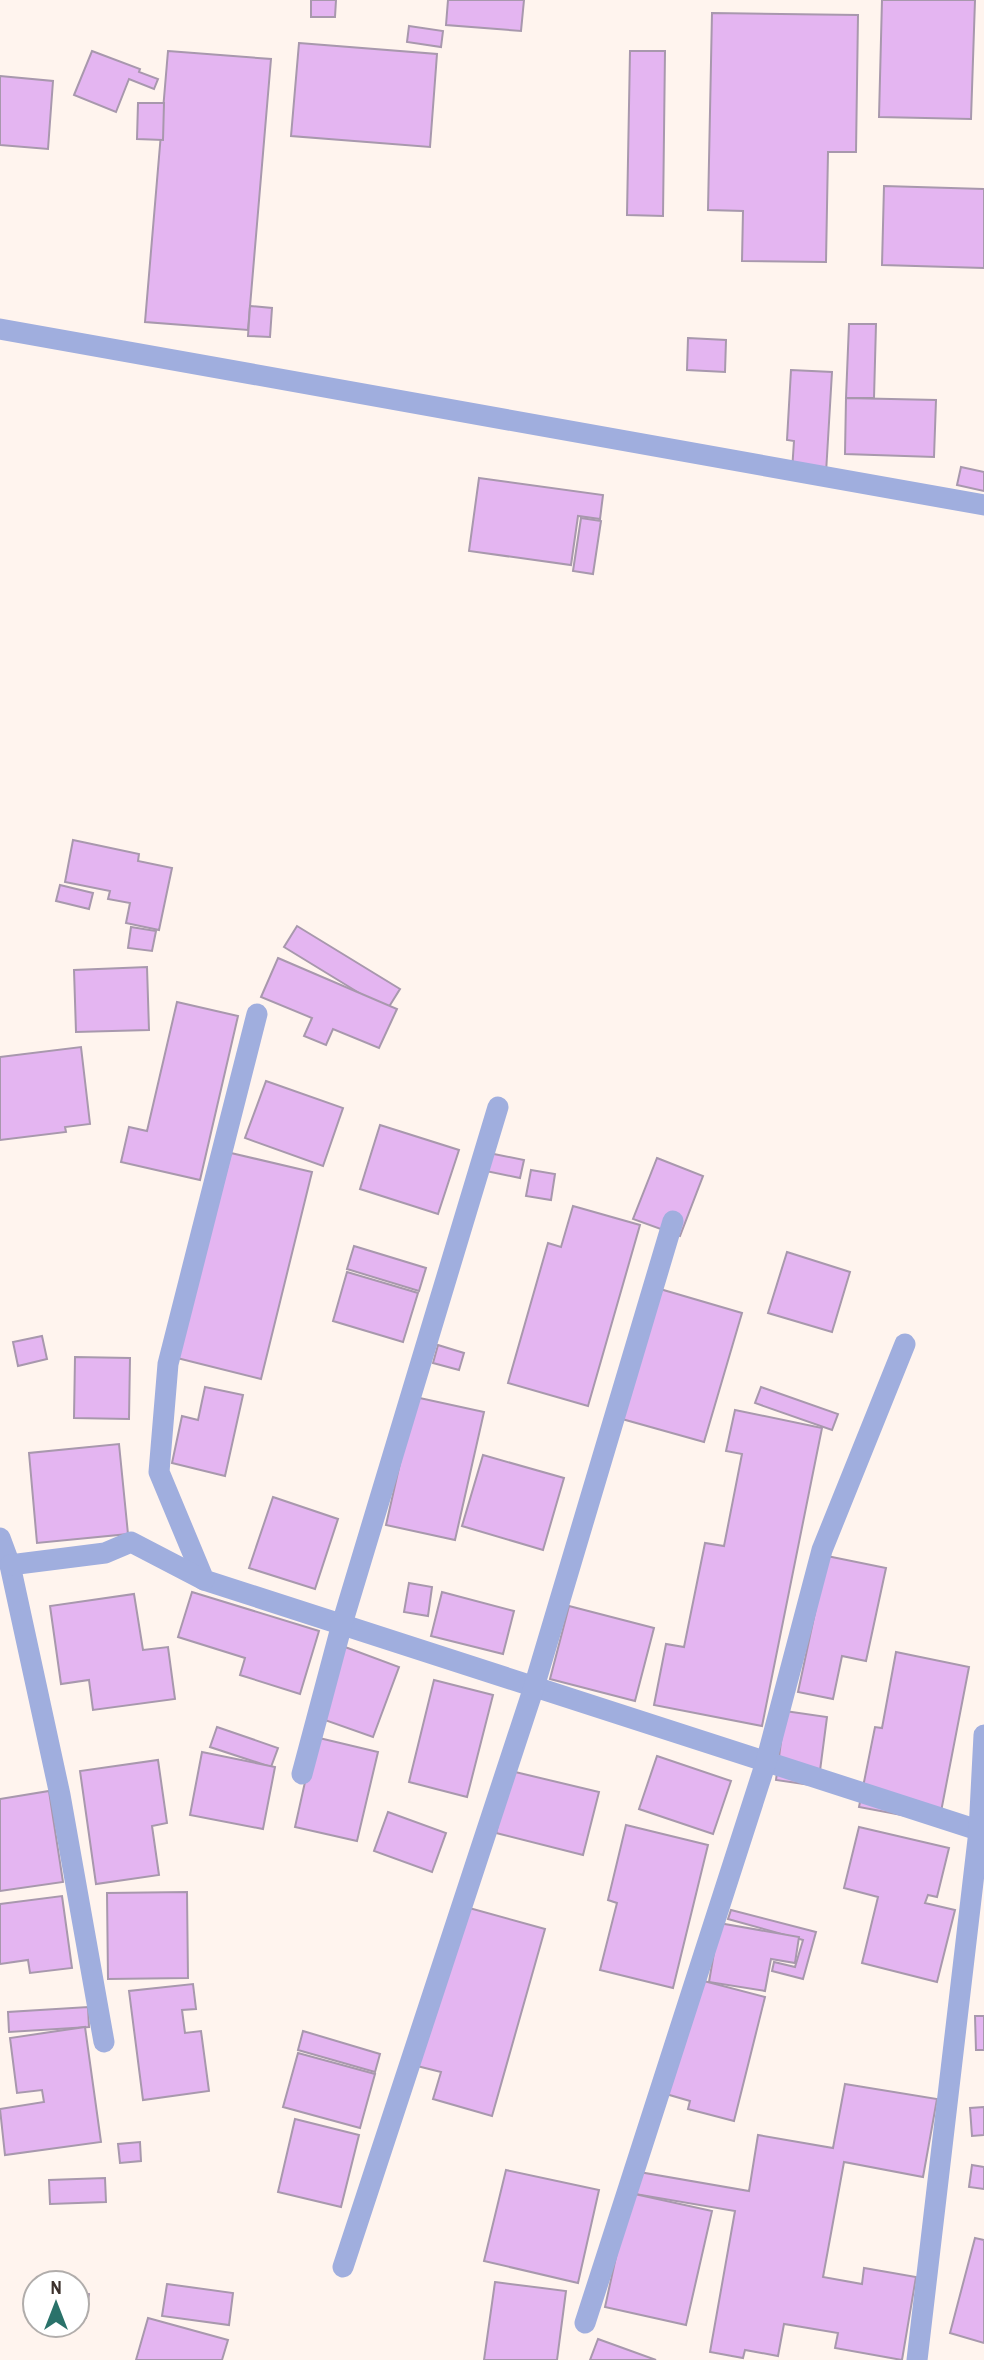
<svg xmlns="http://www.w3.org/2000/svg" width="984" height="2360" viewBox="0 0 984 2360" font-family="'Archivo Narrow',sans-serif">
<rect width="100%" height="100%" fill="#fff4ee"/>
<!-- building -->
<g fill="#e4b5f1" stroke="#a898ad" stroke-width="2">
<polygon points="311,0 336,0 335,17 311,17"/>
<polygon points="448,0 524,0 521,31 446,25"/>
<polygon points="882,0 975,0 971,119 879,117"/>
<polygon points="712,13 858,15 856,152 828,152 826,262 742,261 743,211 708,210"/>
<polygon points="409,26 443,31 441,47 407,42"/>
<polygon points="299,43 437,54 430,147 291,136"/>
<polygon points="92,51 140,69 139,72 158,79 154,89 129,79 116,112 74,95"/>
<polygon points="168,51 271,59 248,330 145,322"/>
<polygon points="630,51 665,51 663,216 627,215"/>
<polygon points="0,76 53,81 48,149 0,145"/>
<polygon points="138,103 164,103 163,140 137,139"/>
<polygon points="884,186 984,189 984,268 882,265"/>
<polygon points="250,306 272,308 270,337 248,336"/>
<polygon points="849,324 876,324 874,398 846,398"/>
<polygon points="688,338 726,340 725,372 687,370"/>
<polygon points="791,370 832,372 826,473 792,471 794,441 787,440"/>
<polygon points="846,398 936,400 934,457 845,454"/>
<polygon points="961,467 984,472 984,491 957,485"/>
<polygon points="479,478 603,495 600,519 578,516 571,565 469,551"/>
<polygon points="581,518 601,521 593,574 573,571"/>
<polygon points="73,840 139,854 138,861 172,868 159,930 126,923 130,903 108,899 110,891 65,882"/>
<polygon points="60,885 93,893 89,909 56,901"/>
<polygon points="297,926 400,989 387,1010 284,947"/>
<polygon points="131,927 156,931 152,951 128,948"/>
<polygon points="278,958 397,1009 379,1048 333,1029 326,1045 304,1036 312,1018 261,997"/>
<polygon points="147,967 149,1030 76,1032 74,970"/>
<polygon points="177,1002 238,1016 200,1180 121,1162 129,1127 147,1131"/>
<polygon points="81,1047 90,1124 65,1127 66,1132 0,1140 0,1057"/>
<polygon points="266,1081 343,1108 323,1166 245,1138"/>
<polygon points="380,1125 459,1150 438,1214 360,1189"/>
<polygon points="484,1152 524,1160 520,1178 481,1170"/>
<polygon points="231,1153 312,1172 261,1379 177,1358"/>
<polygon points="657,1158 703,1176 680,1236 633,1219"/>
<polygon points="531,1170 555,1174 551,1200 526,1196"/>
<polygon points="573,1206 640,1225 588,1406 508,1383 548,1243 561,1247"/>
<polygon points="354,1246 426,1268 419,1291 347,1269"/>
<polygon points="787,1252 850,1272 832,1332 768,1313"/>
<polygon points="347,1272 418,1293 403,1342 333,1321"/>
<polygon points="660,1289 742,1313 704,1442 622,1419"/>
<polygon points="42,1336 47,1359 18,1366 13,1342"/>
<polygon points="438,1345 464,1353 459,1370 433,1363"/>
<polygon points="75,1357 130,1358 129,1419 74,1418"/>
<polygon points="205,1387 243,1395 225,1476 172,1463 182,1416 198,1420"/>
<polygon points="761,1387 838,1414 832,1430 755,1403"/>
<polygon points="415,1397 484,1412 455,1540 386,1525"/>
<polygon points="735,1410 822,1428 762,1726 654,1705 666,1644 684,1647 705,1543 724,1546 742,1454 726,1451"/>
<polygon points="119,1444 128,1534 37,1543 29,1453"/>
<polygon points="483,1455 564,1478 543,1550 462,1526"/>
<polygon points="273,1497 338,1519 315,1589 249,1568"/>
<polygon points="827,1556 886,1568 866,1661 842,1656 833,1699 798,1692"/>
<polygon points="409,1583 432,1587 428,1616 404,1612"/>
<polygon points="192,1592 319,1631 300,1694 240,1675 245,1658 178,1637"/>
<polygon points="442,1592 514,1611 503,1654 431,1636"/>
<polygon points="134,1594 143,1650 168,1647 175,1699 93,1710 89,1680 61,1684 50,1606"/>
<polygon points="569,1606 654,1628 635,1701 550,1679"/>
<polygon points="345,1647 399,1667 373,1737 319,1718"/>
<polygon points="896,1652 969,1667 939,1822 859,1807 875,1727 882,1728"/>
<polygon points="434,1680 493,1695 467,1797 409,1782"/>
<polygon points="785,1711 827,1717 818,1786 776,1780"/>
<polygon points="217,1727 278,1748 271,1767 210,1747"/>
<polygon points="315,1737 378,1752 357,1841 295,1827"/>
<polygon points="202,1752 275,1767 263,1829 190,1815"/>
<polygon points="657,1756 731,1781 713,1834 639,1809"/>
<polygon points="158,1760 167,1823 152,1826 159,1875 96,1884 80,1771"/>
<polygon points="511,1771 599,1792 583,1855 496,1833"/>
<polygon points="49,1791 63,1882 0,1891 0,1799"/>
<polygon points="388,1812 446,1833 432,1872 374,1851"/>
<polygon points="626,1825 708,1845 673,1988 600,1970 617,1903 608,1900"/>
<polygon points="859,1827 949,1848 937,1897 928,1895 925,1903 955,1910 937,1982 862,1963 878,1897 844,1888"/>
<polygon points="187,1892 188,1978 108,1979 107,1893"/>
<polygon points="62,1896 72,1968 30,1973 28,1960 0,1964 0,1904"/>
<polygon points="462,1906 545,1929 492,2116 433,2099 441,2072 417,2066"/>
<polygon points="731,1910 816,1932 803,1979 772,1971 774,1962 795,1967 803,1940 728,1919"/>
<polygon points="719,1923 799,1937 795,1963 771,1959 765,1991 709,1982"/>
<polygon points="700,1980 765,1997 734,2121 688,2109 690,2101 666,2094"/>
<polygon points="193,1984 196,2009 182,2010 185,2033 201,2031 209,2091 143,2100 129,1991"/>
<polygon points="88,2007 89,2027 9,2032 8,2012"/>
<polygon points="975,2016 984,2016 984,2050 976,2050"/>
<polygon points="85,2027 101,2142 5,2155 0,2109 44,2102 42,2090 17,2093 10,2038"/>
<polygon points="303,2031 380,2054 375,2072 298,2050"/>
<polygon points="298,2053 375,2074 360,2128 283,2107"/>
<polygon points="845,2084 937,2099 923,2177 844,2162 823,2277 862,2284 864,2268 916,2277 902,2360 835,2348 838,2333 784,2324 778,2356 745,2350 743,2358 710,2352 735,2211 635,2194 639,2172 749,2191 758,2135 833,2148"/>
<polygon points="984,2107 984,2135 972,2136 970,2108"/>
<polygon points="295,2119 359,2135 341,2207 278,2192"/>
<polygon points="140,2142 141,2161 120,2163 118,2144"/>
<polygon points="972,2165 984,2167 984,2189 969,2187"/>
<polygon points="506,2170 599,2190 578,2283 484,2261"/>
<polygon points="105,2178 106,2202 50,2204 49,2180"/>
<polygon points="630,2193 712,2211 686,2325 605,2307"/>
<polygon points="975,2238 984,2240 984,2343 950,2333"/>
<polygon points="495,2282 566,2291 557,2360 484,2360"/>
<polygon points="167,2284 233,2293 229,2325 162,2316"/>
<polygon points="77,2292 89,2294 86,2318 77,2317"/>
<polygon points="148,2318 228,2340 222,2360 136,2360"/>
<polygon points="598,2339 656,2360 590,2360"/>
</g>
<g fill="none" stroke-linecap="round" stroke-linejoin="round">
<!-- minor -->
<g stroke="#a0aede" stroke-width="21">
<polyline points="0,329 984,505"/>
<polyline points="257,1014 168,1364 159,1472 204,1580 984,1832"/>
<polyline points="0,1538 10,1565 60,1795 104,2042"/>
<polyline points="10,1565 105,1553 131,1542 204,1580"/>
<polyline points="302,1774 342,1624 498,1107"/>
<polyline points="343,2267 534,1687 673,1221"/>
<polyline points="585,2323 766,1762 822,1550 905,1344"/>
<polyline points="917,2360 979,1831 984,1735"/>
</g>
</g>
<!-- north arrow -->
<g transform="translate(56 2304)"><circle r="33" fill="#ffffff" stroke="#b1adab" stroke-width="2"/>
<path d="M0-5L12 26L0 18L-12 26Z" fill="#2a726a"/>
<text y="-10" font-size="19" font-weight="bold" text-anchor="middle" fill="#3c312c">N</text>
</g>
</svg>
